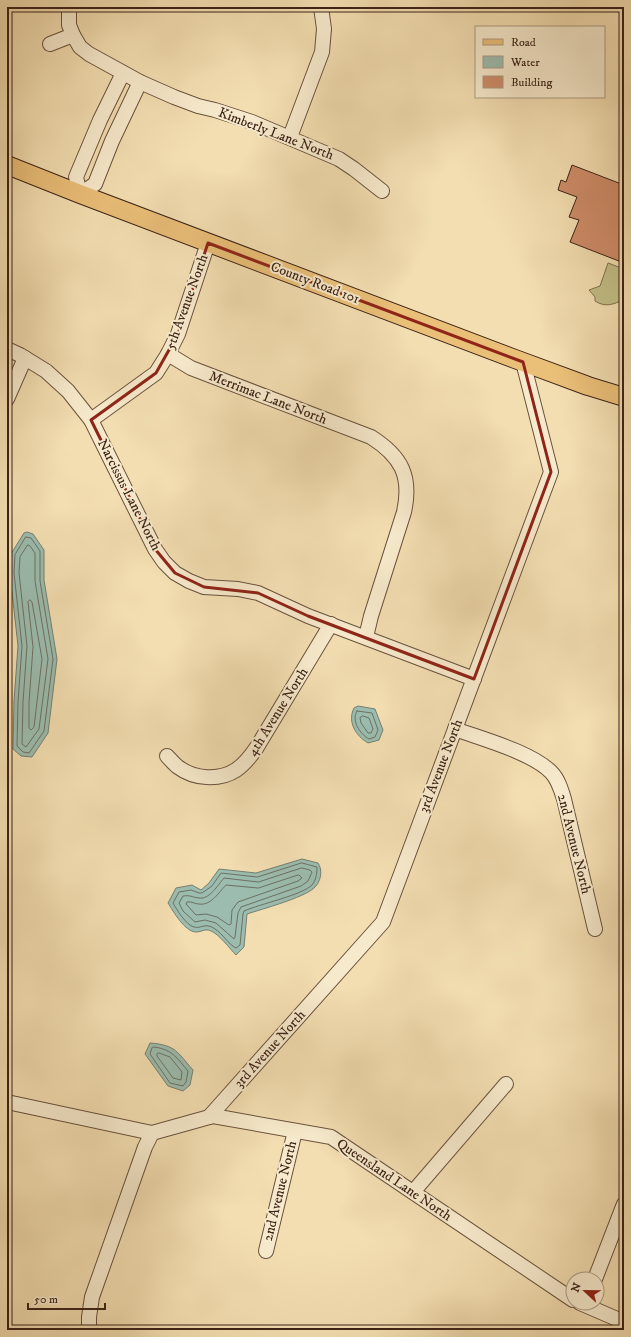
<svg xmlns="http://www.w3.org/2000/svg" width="631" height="1337" viewBox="0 0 631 1337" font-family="'IM FELL DW Pica',serif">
<rect width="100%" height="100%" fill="#f3deb1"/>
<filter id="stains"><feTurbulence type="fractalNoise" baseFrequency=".005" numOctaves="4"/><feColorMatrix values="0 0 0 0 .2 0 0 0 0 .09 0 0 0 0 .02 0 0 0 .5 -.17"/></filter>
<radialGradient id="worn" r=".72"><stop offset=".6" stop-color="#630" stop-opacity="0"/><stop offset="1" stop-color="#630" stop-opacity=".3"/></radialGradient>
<!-- green -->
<path fill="#c2bf87" stroke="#7f7150" d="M608 263 624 269V300C613 304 606 308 595 301V297L589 290 600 286Z"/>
<!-- water -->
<g fill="#9bbcae" stroke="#757f72">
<polygon points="27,532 33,534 44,550 44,580 57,659 48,733 32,757 21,756 13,749 14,701 18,646 10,574 11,554 24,533"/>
<path d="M358 706 375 709 383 730 379 740 368 743C356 736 347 722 354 708Z"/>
<path d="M302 859 318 863C323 870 321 882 314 888 303 898 262 909 247 914L244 947 236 955C230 949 219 934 211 931 205 928 202 932 196 932 185 932 173 911 168 903L176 888 192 885 201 890 209 883 219 869 256 873Z"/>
<path d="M150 1043C176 1045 177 1052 193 1070L190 1085 183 1091 168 1086 145 1054Z"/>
</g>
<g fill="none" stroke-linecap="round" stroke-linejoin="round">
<!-- shore -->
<g stroke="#6c7063" stroke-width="1">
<polygon points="26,537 31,538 40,551 40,581 53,659 44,731 29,753 23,752 17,746 18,702 22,646 14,573 15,555"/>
<polygon points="28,545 30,546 35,553 35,581 48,659 39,729 26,747 22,744 23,702 27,646 19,573 20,557"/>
<polygon points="30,600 32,602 42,659 34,727 31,730 29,728 29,702 33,647 28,602"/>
<path d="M357 711 372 713 378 730 375 737 369 739C360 734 351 721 357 711Z"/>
<polygon points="363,716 369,718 373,729 371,733 368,733 361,723 360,718"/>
<path d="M302 863 317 867C317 874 316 880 312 885 302 895 260 904 244 911L243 914 240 945 236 948C228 944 223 934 215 929 206 922 201 929 194 927 186 925 177 910 173 903L179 892 191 890 199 893H202L212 886 221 873 257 877Z"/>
<path d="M302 868 310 870 312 872 308 881 301 886 241 907 238 913 235 937 234 939 216 923 205 920 195 922 183 911 179 903 183 896C191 895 191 897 199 898 209 900 218 885 224 878L258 882Z"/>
<path d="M299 875 302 878 298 881 238 902 232 910 231 924 229 925 217 917 206 914 196 915 186 904 187 902C192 901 194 904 199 904 211 906 219 892 226 885L258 888Z"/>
<path d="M154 1047C172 1049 177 1058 188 1071L186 1082 183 1086 170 1083 150 1054 152 1048Z"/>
<polygon points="159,1053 170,1057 182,1072 181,1080 173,1078 157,1056 157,1054"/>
</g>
</g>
<!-- building -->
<polygon fill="#ce8d69" stroke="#3c2318" points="572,165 624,185 624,263 570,242 579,220 569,217 577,197 558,190 561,180 566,182"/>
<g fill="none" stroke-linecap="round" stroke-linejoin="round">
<!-- minor casing -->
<g stroke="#6a523e" stroke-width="16">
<g id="minor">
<polyline points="70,7 69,13 69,25 73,35 80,47 89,54 140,82 174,97 198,106 215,110 252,122 339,159 354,169 382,191"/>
<polyline points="50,44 73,35"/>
<polyline points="123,73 100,120 76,177 80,194 95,184 112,141 140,82"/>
<polyline points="290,137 322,52 324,29 321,7"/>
<polyline points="7,349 20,355 46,371 68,391 91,420 155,549 164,562 175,573 189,581 204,587 238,589 258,593 308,616 474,679"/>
<path d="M168 354 191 368 371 437C401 456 412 476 404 512L371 616 366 637"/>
<polyline points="7,399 25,358"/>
<polyline points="91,420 156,373 168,354 178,334 208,243"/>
<path d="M455 729C482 739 531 752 551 772 558 779 561 789 564 799L595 929"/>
<path d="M167 756C170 759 174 764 178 767 194 779 219 781 236 770 245 764 251 756 257 747L331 624"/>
<polyline points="7,1102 152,1133 213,1116 331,1137 573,1300"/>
<polyline points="209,1117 383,922 551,472 523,362"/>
<polyline points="413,1192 506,1084"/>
<polyline points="266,1251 295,1131"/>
<polyline points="595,1279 624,1204"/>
<polyline points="580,1303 624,1322"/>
<polyline points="89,1330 89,1317 92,1297 145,1147 152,1133"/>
</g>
</g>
<!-- major casing -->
<g stroke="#3c2318" stroke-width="20">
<polyline id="major" points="7,165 80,194 515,359 588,386 624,397"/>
</g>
<!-- minor -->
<use href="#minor" stroke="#f7eacc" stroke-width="14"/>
<!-- major -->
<use href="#major" stroke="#eabf78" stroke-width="18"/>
</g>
<!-- marked area -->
<path fill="none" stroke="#8f2418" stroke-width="3" stroke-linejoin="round" d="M208 243 523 362 551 472 474 679 308 616 258 593 204 587 175 573 155 549 91 420 156 373 178 334Z"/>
<g text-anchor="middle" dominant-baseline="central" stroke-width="4" stroke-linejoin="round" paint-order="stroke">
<!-- street labels -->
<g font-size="14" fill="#3c2318" stroke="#f7eacc">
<text transform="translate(276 134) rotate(21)">Kimberly Lane North</text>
<text transform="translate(315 283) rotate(21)">County Road 101</text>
<text transform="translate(187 302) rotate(-70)">5th Avenue North</text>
<text transform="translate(268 398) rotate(21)">Merrimac Lane North</text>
<text transform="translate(129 495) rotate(63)">Narcissus Lane North</text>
<text transform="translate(278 712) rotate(-58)">4th Avenue North</text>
<text transform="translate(441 766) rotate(-69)">3rd Avenue North</text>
<text transform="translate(574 844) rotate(76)">2nd Avenue North</text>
<text transform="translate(270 1049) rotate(-48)">3rd Avenue North</text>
<text transform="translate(394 1180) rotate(34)">Queensland Lane North</text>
<text transform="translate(280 1191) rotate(-76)">2nd Avenue North</text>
</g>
</g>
<!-- margin -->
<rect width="631" height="1337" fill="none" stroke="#f3deb1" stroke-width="24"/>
<rect x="8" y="8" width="615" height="1321" fill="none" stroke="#3c2318" stroke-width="2"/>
<rect x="12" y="12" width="607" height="1313" fill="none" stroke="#3c2318"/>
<!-- legend -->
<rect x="475" y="26" width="130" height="72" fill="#f7eacc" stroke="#ac9a84"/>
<rect x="483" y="39" width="20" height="6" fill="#eabf78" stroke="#ac9a84"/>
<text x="511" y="46" font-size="12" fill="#3c2318">Road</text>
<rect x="483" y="56" width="20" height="12" fill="#9bbcae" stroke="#ac9a84"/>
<text x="511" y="66" font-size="12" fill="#3c2318">Water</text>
<rect x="483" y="76" width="20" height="12" fill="#ce8d69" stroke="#ac9a84"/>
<text x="511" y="86" font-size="12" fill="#3c2318">Building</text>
<!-- north arrow -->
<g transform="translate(585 1291) rotate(292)"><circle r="19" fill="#f7eacc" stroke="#ac9a84"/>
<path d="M0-3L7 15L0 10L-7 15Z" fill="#8f2418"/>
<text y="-6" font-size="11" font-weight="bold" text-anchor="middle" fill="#3c2318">N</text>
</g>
<!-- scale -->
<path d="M28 1303v6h77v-6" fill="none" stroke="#3c2318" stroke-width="2"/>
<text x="34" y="1303" font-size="12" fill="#3c2318" stroke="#f7eacc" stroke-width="3" paint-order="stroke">50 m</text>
<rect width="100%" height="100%" filter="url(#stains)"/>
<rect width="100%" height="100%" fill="url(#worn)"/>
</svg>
